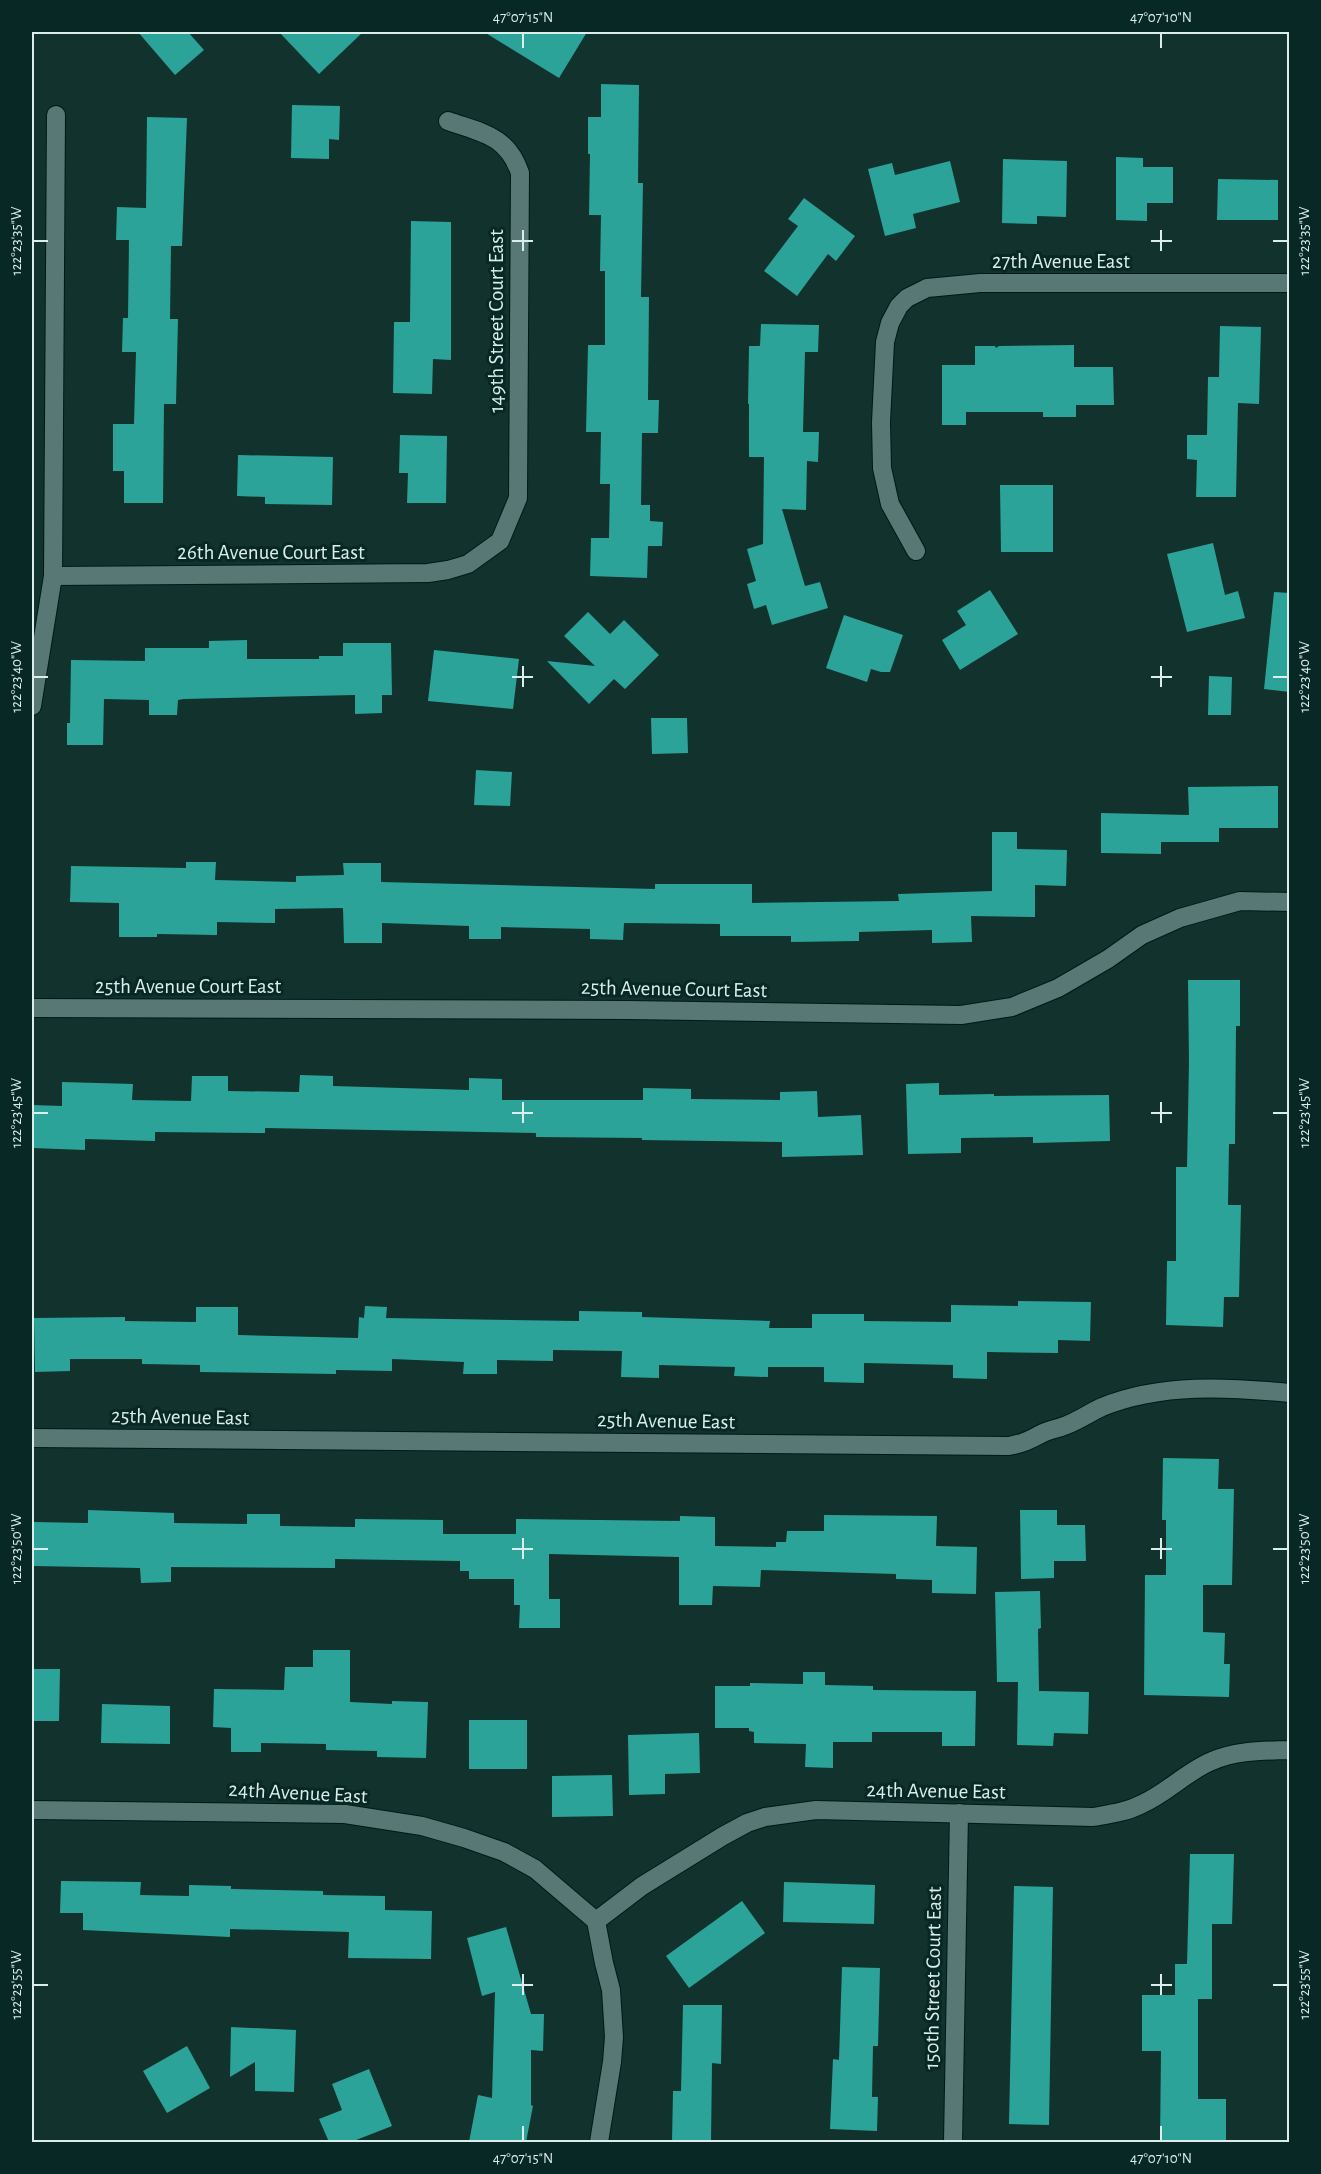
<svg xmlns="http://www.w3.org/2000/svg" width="1321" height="2174" viewBox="0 0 1321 2174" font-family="'Alegreya Sans',sans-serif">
<rect width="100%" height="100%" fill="#12322e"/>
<!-- building -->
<g fill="#2ca398">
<polygon points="138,32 188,32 204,50 175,75"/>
<polygon points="279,32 363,32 319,74"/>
<polygon points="484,32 587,32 559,78"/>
<polygon points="601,84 639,85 638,183 643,183 641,297 649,297 648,400 659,400 658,433 642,433 641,505 650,505 650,521 663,522 662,546 648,546 647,578 590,576 591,538 609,538 610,484 600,484 601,432 586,432 588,345 605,345 605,271 600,271 601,215 589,215 590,154 588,154 588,117 601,117"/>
<polygon points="292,105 340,106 339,140 329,139 329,159 291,158"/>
<polygon points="147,117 187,118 182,246 171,246 170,319 178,319 176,404 164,404 163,503 124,503 124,471 113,471 113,424 134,424 136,352 122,352 123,318 128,318 129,240 116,240 117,207 146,208"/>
<polygon points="1116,157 1143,158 1143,167 1173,167 1173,203 1147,203 1147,221 1116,220"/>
<polygon points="1003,159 1067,161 1066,217 1037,216 1037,224 1002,223"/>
<polygon points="950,161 960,202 913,214 916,228 885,236 868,169 892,163 895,175"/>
<polygon points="1218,179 1278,180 1278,220 1217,220"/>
<polygon points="804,198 855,236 836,261 828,254 797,296 764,271 798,226 788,219"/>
<polygon points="411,221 451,222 451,360 433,359 432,394 393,393 394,322 410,322"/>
<polygon points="761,324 819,325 818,352 805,352 803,432 819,432 818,462 807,461 806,510 782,509 805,586 820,582 828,608 772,625 766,605 754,609 747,584 756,581 747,549 763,544 764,457 749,457 749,404 748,404 749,346 760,346"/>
<polygon points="1220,326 1261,327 1259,404 1238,403 1236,497 1196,497 1197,460 1187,459 1187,435 1207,435 1208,377 1219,377"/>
<polygon points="1074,345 1074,367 1113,367 1114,405 1076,405 1076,417 1043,417 1043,412 966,412 966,425 942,425 942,365 975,365 975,346 995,346 996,348 999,346"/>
<polygon points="400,435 447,436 446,503 407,503 408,473 399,473"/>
<polygon points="238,455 333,457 332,505 265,504 265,497 237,496"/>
<polygon points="1000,485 1053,485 1053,552 1001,552"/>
<polygon points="1213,543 1225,595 1238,591 1245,618 1187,632 1167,554"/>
<polygon points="990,590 1018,634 960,670 942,640 966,625 957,611"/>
<polygon points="1274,592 1290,593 1290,692 1264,689"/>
<polygon points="588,612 610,634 624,620 659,655 625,689 614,679 589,704 547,661 595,666 564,636"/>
<polygon points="844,615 903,635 890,672 881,672 871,669 867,682 826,668"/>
<polygon points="247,640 247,659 319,659 319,656 343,656 343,643 391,643 392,695 382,695 382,713 355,714 355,695 184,699 178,700 177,715 149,715 149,700 104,699 103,745 67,745 67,723 70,723 71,660 145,661 145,648 209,648 209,641"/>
<polygon points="434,650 519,659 513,709 428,701"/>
<polygon points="1209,676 1232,677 1231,715 1208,715"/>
<polygon points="651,718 687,718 688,753 652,754"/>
<polygon points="476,770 512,772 510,806 474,805"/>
<polygon points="1278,786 1278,828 1219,828 1219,842 1161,842 1161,854 1101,853 1101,813 1189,815 1188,787"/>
<polygon points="992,832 1017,832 1017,849 1067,850 1066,886 1035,885 1035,917 971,916 972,942 932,943 932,930 859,932 859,941 791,942 791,936 720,936 720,924 624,923 623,940 590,939 590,929 501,927 501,939 469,939 469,926 382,923 382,943 344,943 343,908 275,909 275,923 217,922 217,935 157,934 157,937 119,937 119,903 70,902 71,866 186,868 186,862 216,862 215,880 296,882 296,876 344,875 343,863 381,863 381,882 655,889 655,884 752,884 752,903 899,901 898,894 992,891"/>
<polygon points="1188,980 1240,980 1240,1026 1236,1026 1235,1144 1229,1144 1228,1205 1241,1205 1239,1297 1224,1297 1223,1327 1166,1325 1167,1261 1176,1261 1176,1167 1187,1167 1189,1062"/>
<polygon points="300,1075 333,1076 333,1086 469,1090 469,1078 502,1079 502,1100 643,1100 643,1088 691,1089 691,1099 780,1100 780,1092 817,1091 818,1117 861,1115 863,1155 782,1157 782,1142 642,1140 642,1138 536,1137 536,1133 265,1128 265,1133 155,1132 155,1141 85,1139 85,1150 32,1148 32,1105 62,1106 62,1082 133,1084 132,1100 191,1101 192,1076 228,1076 228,1091 299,1092"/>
<polygon points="939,1083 939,1095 994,1094 994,1096 1109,1095 1110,1141 1033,1143 1033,1137 961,1138 961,1153 908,1154 906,1084"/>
<polygon points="1018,1301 1091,1302 1090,1341 1058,1340 1058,1353 987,1352 987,1379 953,1378 953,1365 864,1363 864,1383 824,1382 824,1367 768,1367 768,1377 734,1376 735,1367 659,1365 659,1378 621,1377 622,1351 553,1350 553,1361 497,1360 497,1374 463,1374 464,1362 392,1359 392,1371 336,1370 336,1374 200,1372 200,1365 142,1364 142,1359 70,1359 70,1371 35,1372 34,1318 125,1317 125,1321 196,1322 196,1307 238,1307 238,1335 358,1338 359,1317 364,1318 365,1306 387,1307 386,1318 579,1321 579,1311 642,1312 642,1317 770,1321 769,1328 812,1328 812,1314 864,1314 864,1321 951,1322 951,1305 1018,1306"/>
<polygon points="1163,1458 1219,1459 1218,1489 1234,1489 1232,1585 1203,1585 1203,1632 1225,1633 1224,1664 1230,1664 1229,1697 1144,1695 1145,1575 1166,1575 1166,1520 1162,1520"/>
<polygon points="88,1510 174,1513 174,1523 247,1524 247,1514 280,1514 280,1526 355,1527 355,1519 443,1520 443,1534 516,1534 516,1519 680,1521 680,1516 715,1517 715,1546 776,1547 776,1542 786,1542 787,1531 824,1531 824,1515 937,1516 936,1546 977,1547 976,1594 932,1593 932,1580 896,1579 896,1574 761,1570 760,1587 713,1586 712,1605 679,1605 679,1557 549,1554 549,1599 560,1599 560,1628 519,1628 520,1605 514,1605 514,1579 469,1579 469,1571 460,1571 460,1561 335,1559 335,1568 171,1567 171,1582 141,1583 140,1568 33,1566 34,1522 88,1523"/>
<polygon points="1020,1510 1057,1510 1057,1525 1085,1525 1086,1561 1054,1561 1054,1578 1021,1579"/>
<polygon points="1040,1591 1041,1628 1038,1629 1039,1691 1089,1692 1088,1734 1054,1733 1053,1746 1017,1745 1018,1682 997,1682 995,1592"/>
<polygon points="313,1650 350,1650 350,1702 392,1704 392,1701 428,1702 426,1758 377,1757 377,1751 326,1750 326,1744 261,1743 261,1752 231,1752 231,1728 213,1727 214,1689 284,1690 285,1667 313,1667"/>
<polygon points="32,1669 60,1669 59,1721 32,1721"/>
<polygon points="803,1672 825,1672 825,1685 873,1686 873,1690 976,1691 975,1746 942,1746 942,1732 872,1732 872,1742 833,1742 833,1768 805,1767 806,1744 754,1743 754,1732 749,1731 749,1728 715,1728 715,1686 750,1686 750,1683 803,1684"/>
<polygon points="102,1704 170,1706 170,1744 101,1743"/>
<rect x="469" y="1720" width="58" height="49"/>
<polygon points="699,1733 700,1773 665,1774 665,1794 629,1795 628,1735"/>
<polygon points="612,1775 613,1816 552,1817 552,1776"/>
<polygon points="1190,1854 1234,1854 1232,1924 1212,1924 1212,1999 1198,1999 1198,2099 1226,2099 1226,2142 1160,2142 1161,2051 1142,2051 1142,1995 1175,1995 1175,1964 1187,1964"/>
<polygon points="61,1881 141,1882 140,1895 189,1896 189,1885 231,1886 231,1889 323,1891 323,1895 385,1896 385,1910 432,1911 431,1959 348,1958 349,1932 230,1929 230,1937 83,1930 83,1913 60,1913"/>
<polygon points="784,1882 875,1885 874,1924 783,1922"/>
<polygon points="1014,1886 1053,1887 1049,2125 1009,2124"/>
<polygon points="742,1901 765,1933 689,1988 666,1956"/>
<polygon points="506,1927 531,2014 544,2014 543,2051 531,2050 531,2105 533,2106 526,2142 469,2142 478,2095 492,2098 495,1992 482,1996 467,1938"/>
<polygon points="842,1967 880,1968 878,2046 873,2046 872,2097 878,2097 877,2131 830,2129 833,2059 839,2060"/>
<polygon points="683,2005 722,2005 721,2064 712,2063 711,2142 672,2142 673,2091 681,2091"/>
<polygon points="231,2027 296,2030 294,2092 255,2091 255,2062 230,2077"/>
<polygon points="187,2046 210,2088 167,2113 143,2071"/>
<polygon points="369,2069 392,2126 351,2142 329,2142 319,2119 342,2110 332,2084"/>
</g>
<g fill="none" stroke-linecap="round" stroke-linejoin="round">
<!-- street casing -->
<g stroke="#001917" stroke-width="20">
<g id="street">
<polyline points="916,551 890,504 882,468 881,422 885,342 890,323 899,306 907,298 927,288 980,283 1290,283"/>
<path d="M53 576 428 573 448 570 468 564 500 541 518 498 520 173C507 135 482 133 448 121"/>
<polyline points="32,706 53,576 56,115"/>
<polyline points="32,1008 628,1010 961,1015 1012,1007 1058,988 1108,959 1142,935 1180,918 1240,901 1290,902"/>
<path d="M32 1438 1009 1446C1025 1443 1029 1440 1043 1433 1052 1429 1061 1428 1069 1424 1081 1419 1091 1412 1102 1407 1161 1383 1228 1387 1290 1393"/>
<polyline points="32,1810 345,1814 422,1826 464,1838 504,1852 535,1869 596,1921 604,1963 611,1990 614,2037 612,2062 599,2142"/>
<path d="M596 1921 642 1886 723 1836 747 1823 765 1817 816 1810 1093 1817C1110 1814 1127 1812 1142 1804 1167 1793 1187 1771 1212 1761 1237 1750 1264 1751 1290 1750"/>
<polyline points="953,2142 959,1813"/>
</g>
</g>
<!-- street -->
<use href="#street" stroke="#577874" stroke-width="18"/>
</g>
<!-- ticks -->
<path fill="none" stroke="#dceeeb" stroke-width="2" d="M523 33V48M1161 33V48M523 230V251M1161 230V251M33 241H48M512 241H533M1151 241H1172M1273 241H1288M523 666V687M1161 666V687M33 677H48M512 677H533M1151 677H1172M1273 677H1288M523 1102V1123M1161 1102V1123M33 1113H48M512 1113H533M1151 1113H1172M1273 1113H1288M523 1538V1559M1161 1538V1559M33 1549H48M512 1549H533M1151 1549H1172M1273 1549H1288M523 1974V1995M1161 1974V1995M33 1985H48M512 1985H533M1151 1985H1172M1273 1985H1288M523 2126V2141M1161 2126V2141"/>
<g text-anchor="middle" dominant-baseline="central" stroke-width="6" stroke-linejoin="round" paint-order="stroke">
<!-- street labels -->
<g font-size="21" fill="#dceeeb" stroke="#072825">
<text x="1061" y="261">27th Avenue East</text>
<text transform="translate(496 321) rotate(-90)">149th Street Court East</text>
<text x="271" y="552">26th Avenue Court East</text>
<text x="188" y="986">25th Avenue Court East</text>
<text transform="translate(674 989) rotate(1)">25th Avenue Court East</text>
<text transform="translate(180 1417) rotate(1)">25th Avenue East</text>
<text transform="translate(666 1421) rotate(1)">25th Avenue East</text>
<text transform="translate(936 1791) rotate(1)">24th Avenue East</text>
<text transform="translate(298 1793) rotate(3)">24th Avenue East</text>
<text transform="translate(933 1978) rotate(-89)">150th Street Court East</text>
</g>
</g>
<!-- border -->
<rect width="1321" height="2174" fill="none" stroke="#072825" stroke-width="66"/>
<rect x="33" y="33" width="1255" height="2108" fill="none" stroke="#dceeeb" stroke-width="2"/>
<g font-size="15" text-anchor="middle" fill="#dceeeb">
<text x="523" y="22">47°07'15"N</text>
<text x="1161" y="22">47°07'10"N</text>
<text transform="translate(1304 241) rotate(-90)" y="5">122°23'35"W</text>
<text transform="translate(16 241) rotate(-90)" y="5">122°23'35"W</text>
<text transform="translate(1304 677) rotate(-90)" y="5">122°23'40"W</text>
<text transform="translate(16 677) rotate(-90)" y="5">122°23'40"W</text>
<text transform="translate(1304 1113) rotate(-90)" y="5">122°23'45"W</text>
<text transform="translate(16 1113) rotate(-90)" y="5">122°23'45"W</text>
<text transform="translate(16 1549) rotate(-90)" y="5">122°23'50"W</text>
<text transform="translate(1304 1549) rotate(-90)" y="5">122°23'50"W</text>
<text transform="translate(16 1985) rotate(-90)" y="5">122°23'55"W</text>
<text transform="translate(1304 1985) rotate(-90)" y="5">122°23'55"W</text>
<text x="523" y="2163">47°07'15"N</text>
<text x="1161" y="2163">47°07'10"N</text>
</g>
</svg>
